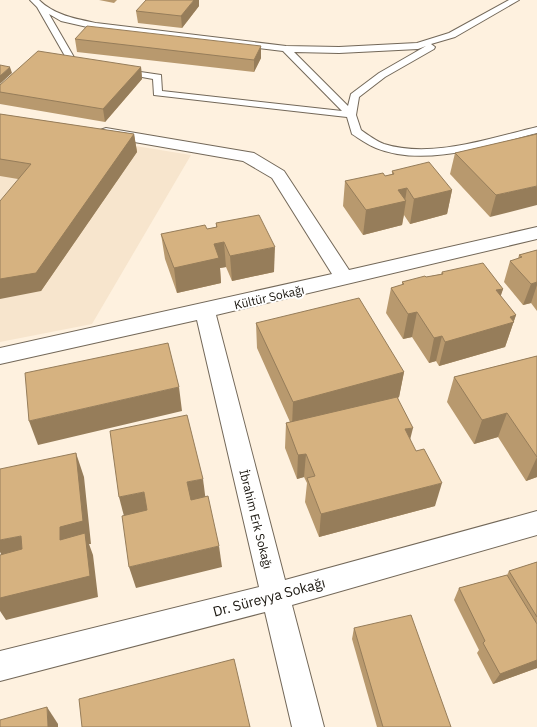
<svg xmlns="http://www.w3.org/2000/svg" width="537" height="727" viewBox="0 0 537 727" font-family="'IBM Plex Sans',sans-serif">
<rect width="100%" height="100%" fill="#fef1df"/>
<!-- built -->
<polygon fill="#f7e5cd" points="0,124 191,155 92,324 0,342"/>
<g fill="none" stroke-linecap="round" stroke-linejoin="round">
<!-- service casing -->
<g stroke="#736859" stroke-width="2">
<path id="service" d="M30 0H39C54 15 76 19 96 23L286 46 339 47 417 43 449 33 509 0H519L455 37 431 44 435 47 434 49 385 77 359 97 356 115 361 130C368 135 376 141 384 144 432 159 490 138 537 127V133C489 145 425 168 376 148 368 145 360 139 352 134L347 117 154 95 153 79 120 73V69L161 75 162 91 342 111 283 51 96 29 61 21 49 14 75 59 87 63 83 66 69 63 37 7ZM426 46 379 73 351 94 348 106 294 52 339 53 418 49Z"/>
</g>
<!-- minor casing -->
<g stroke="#736859" stroke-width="2">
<polygon id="minor" points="106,128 254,153 284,171 349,270 537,227 537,239 216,315 285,580 537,511 537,535 292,605 324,727 292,727 265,612 0,681 0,651 259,587 197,320 0,364 0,348 332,274 272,178 243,161 100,136 98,133 100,130"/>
</g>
<!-- service -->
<use href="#service" fill="#fff" fill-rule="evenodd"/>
<!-- minor -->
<use href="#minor" fill="#fff" fill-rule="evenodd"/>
</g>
<!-- wall -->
<g fill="#b8996e">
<polygon points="99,0 117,0 114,3"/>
<polygon points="199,6 182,28 138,23 136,11"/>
<polygon points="75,39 261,46 261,58 254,72 77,52"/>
<polygon points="141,67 142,79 105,122 0,104 0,85"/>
<polygon points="0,114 134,134 137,152 41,291 18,179 0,176"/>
<polygon points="537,134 490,217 450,174 455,153"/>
<polygon points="392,171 452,190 447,214 410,224 404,215 402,225 363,235 343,206 345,181 385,176 392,174"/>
<polygon points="216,223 274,272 232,281 226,267 220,268 221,283 177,293 165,259 161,234 207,229 216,227"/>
<polygon points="537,250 537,311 531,303 523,305 504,282 510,261 518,259 519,255"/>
<polygon points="442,272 503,289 500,296 516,315 505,347 439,366 436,361 429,363 412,337 403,339 386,313 391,288 402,285 402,282 441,274"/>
<polygon points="256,323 404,372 399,397 398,398 410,439 435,506 319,537 305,502 307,483 304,477 297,479 285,448 286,423 290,422 257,348"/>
<polygon points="537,356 537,477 526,481 498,437 474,444 447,402 454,377"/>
<polygon points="537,562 537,668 493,684 477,653 479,650 454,600 459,588 507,575 509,571"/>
<polygon points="354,628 451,727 377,727 352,639"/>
</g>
<!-- shaded-wall -->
<g fill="#967d5a">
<polygon points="194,0 199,0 199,6 182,28 181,16"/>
<polygon points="261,46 261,58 254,72 254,60"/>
<polygon points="10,67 12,73 0,84 0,76"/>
<polygon points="141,67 142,79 105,122 103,109"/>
<polygon points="134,134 137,152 41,291 0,299 0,279"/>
<polygon points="537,186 537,205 490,217 496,195"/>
<polygon points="407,188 405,201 406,201 402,225 363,235 366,210 398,190"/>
<polygon points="452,190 447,214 410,224 414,199"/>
<polygon points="224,242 226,267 220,268 221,283 177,293 174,268 214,244"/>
<polygon points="275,247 274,272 232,281 230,256"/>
<polygon points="537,282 537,285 531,303 523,305 531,284"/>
<polygon points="503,289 495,314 496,290"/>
<polygon points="417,312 412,337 403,339 408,314"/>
<polygon points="516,315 505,347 439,366 445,342 510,317"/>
<polygon points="442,336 436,361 429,363 434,338"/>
<polygon points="404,372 399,397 292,426 293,402"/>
<polygon points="179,387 182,411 38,445 29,421"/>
<polygon points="507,413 498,437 474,444 482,420"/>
<polygon points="413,428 407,452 405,429"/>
<polygon points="76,453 84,477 91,544 89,544 93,555 98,597 6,620 0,611 0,598 60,540 60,527"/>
<polygon points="306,454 304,477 297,479 298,455"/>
<polygon points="537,457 537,477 526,481"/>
<polygon points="203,479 206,502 190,505 187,482"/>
<polygon points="442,483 435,506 319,537 321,514"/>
<polygon points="144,492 149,515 125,520 119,497"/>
<polygon points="21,536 31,558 6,563 0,552 0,540"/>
<polygon points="219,546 222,567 136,588 129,567"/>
<polygon points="537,660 537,668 493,684 500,674"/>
<polygon points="47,707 58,724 58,727 48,727"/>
</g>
<!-- building -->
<g fill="#d6b280" stroke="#967d5a">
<polygon points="146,0 194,0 181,16 136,11"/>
<polygon points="87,26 261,46 254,60 75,39"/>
<polygon points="38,51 141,67 103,109 0,92 0,85"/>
<polygon points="0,65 10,67 0,76"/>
<polygon points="0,114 134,134 36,273 0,279 0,201 31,164 0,159"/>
<polygon points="537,134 537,186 496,195 455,153"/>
<polygon points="429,162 452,190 414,199 407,188 398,190 406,201 366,210 345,181 383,173 385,176 394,174 392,171"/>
<polygon points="259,215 275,247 230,256 224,242 214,244 219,258 174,268 161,234 205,225 207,229 217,227 216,223"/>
<polygon points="537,250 537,282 531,284 510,261 522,257 519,255"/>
<polygon points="483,263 503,289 496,290 516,315 510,317 514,322 445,342 442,336 434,338 417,312 408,314 391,288 404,284 402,282 425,276 426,277 443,274 442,272"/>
<polygon points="359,298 404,372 293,402 256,323"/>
<polygon points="168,343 179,387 29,421 25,373"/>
<polygon points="537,356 537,457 507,413 482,420 454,377"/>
<polygon points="397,397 413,428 405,429 416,451 424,449 442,483 321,514 307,478 315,476 306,454 298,455 286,423"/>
<polygon points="187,415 203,479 187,482 191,500 208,496 219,546 129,567 122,516 147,510 144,492 119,497 110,431"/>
<polygon points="76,453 83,521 60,527 60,540 85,533 90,576 0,598 0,555 22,549 21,536 0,540 0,469"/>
<polygon points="537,562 537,617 509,571"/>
<polygon points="507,575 537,624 537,660 500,674 483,643 485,641 459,588"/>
<polygon points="411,615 451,727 383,727 354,628"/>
<polygon points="234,659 250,727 82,727 79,699"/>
<polygon points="47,707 48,727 0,727 0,720"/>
</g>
<g text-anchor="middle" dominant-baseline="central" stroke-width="4" stroke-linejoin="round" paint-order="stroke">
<!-- street labels -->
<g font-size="12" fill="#19150e" stroke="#fff">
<text transform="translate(269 297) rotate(-13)">Kültür Sokağı</text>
<text transform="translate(256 519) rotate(76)">İbrahim Erk Sokağı</text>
</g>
<!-- near-street labels -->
<g font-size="14" fill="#19150e" stroke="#fff">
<text transform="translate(269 597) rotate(-15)">Dr. Süreyya Sokağı</text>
</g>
</g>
</svg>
